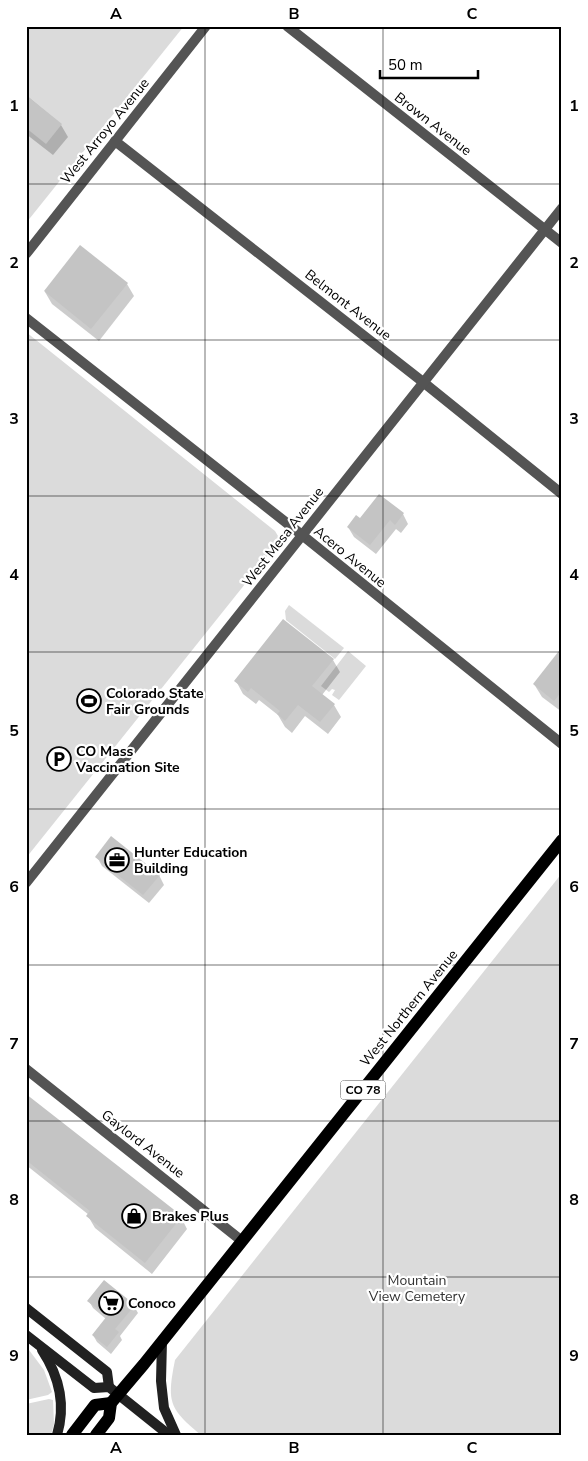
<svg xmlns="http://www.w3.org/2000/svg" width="588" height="1461" viewBox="0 0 588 1461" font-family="'Nunito Sans',sans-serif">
<rect width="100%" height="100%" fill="#fff"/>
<!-- green -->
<g fill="#dbdbdb">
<polygon points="26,26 184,26 26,223"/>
<polygon points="26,332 275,531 278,536 277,544 26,858"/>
<polygon points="289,605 344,648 335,659 286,620 285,611"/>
<polygon points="348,651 366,666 339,700 332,695 335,690 332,689 329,692 321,686"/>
<path d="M562 873V1435H201C168 1408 167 1401 175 1360Z"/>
<polygon points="26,1346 44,1370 52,1392 48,1395 26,1400"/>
<polygon points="49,1399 53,1400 54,1424 51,1435 26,1435 26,1404"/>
</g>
<!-- shadow -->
<g fill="#0003">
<polygon points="26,95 61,125 68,137 53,155 26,134"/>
<polygon points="127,284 134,296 99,341 52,304 45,292"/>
<polygon points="403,514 408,524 401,533 396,529 376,554 354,537 348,527 360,520"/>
<polygon points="562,649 562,712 542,697 534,684"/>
<polygon points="333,660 340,672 322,695 334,705 341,717 328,734 305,716 292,733 285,727 278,715 259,700 256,704 243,694 236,681"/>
<polygon points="97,857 159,875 164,885 149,903 102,866"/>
<polygon points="26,1096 181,1217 187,1229 152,1274 95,1228 88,1216 89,1215 26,1165"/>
<polygon points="89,1301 134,1306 138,1313 120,1336 122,1340 111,1354 97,1342 93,1335 106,1319 93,1308"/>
</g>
<!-- building -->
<g fill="#c4c4c4">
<polygon points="26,95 62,124 46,144 26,128"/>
<polygon points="80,245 128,283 91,329 44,291"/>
<polygon points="379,494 404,513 395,525 390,520 370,545 347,527 356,515 360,518"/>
<polygon points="283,619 334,659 312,686 335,704 320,722 298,705 285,721 277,714 280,711 251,688 248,692 234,681"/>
<polygon points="562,647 562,691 554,701 533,684"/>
<polygon points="111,836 160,875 143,895 95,857"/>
<polygon points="26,1094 182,1216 145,1263 86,1216 90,1211 26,1160"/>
<polygon points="104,1280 135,1305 115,1329 119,1332 107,1347 92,1335 107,1316 87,1301"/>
</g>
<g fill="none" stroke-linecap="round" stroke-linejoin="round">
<!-- minor -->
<g stroke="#545454" stroke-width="10">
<polyline points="287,26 562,243"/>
<polyline points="115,141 423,382 562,494"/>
<polyline points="26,1069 242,1241"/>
</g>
<!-- tertiary -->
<g stroke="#545454" stroke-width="10">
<polyline points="26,254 206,26"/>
<polyline points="26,318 302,535 562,744"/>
<polyline points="26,883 562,208"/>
</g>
<!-- secondary -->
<g stroke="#212121" stroke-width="10">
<polyline points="26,1308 107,1372 109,1387"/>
<polyline points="26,1335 94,1388 109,1387 169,1435"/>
<polyline points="162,1341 161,1381 164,1408 176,1435"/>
<path d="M42 1350C59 1376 66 1405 57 1435"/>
</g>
<!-- primary -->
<g stroke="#000" stroke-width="12">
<polyline points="72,1435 95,1405 111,1403"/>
<polyline points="96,1435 109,1418 111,1403 144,1364 562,840"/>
</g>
</g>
<!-- grid -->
<path fill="none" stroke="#000" stroke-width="1" stroke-opacity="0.55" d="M205 26V1435M383 26V1435M26 184H562M26 340H562M26 496H562M26 652H562M26 809H562M26 965H562M26 1121H562M26 1277H562"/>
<!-- icons -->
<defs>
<g id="stadium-ring" transform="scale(1.25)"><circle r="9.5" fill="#fff" stroke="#000" stroke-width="1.5"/><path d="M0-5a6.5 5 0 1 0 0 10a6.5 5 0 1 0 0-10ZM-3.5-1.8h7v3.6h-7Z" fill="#000"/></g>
<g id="parking-ring" transform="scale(1.25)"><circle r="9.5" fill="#fff" stroke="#000" stroke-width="1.5"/><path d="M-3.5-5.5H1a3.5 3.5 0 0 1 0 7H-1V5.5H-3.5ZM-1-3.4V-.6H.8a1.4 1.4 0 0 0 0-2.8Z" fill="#000"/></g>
<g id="office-ring" transform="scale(1.25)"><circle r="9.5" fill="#fff" stroke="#000" stroke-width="1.5"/><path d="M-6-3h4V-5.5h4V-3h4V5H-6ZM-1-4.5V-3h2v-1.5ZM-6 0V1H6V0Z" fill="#000"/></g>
<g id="shop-ring" transform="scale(1.25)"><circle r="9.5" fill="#fff" stroke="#000" stroke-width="1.5"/><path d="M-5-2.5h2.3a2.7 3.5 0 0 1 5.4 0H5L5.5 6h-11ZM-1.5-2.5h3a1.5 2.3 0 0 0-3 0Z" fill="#000"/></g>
<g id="supermarket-ring" transform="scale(1.25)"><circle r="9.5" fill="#fff" stroke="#000" stroke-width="1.5"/><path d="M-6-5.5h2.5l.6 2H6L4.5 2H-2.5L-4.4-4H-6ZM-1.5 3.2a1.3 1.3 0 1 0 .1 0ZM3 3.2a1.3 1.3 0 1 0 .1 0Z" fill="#000"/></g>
</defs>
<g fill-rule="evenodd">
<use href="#stadium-ring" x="89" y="701"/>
<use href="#parking-ring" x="59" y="759"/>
<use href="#office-ring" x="117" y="860"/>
<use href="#shop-ring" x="134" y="1216"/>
<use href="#supermarket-ring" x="111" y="1303"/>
</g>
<g text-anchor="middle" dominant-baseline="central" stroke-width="4.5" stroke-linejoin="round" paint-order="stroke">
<!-- shield labels -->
<rect fill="#fff" stroke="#4c4c4c" stroke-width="1" x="340.5" y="1080.5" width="45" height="19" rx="4"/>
<g font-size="12" font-weight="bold" fill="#000">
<text x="363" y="1090">CO 78</text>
</g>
<!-- street labels -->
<g font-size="14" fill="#000" stroke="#fff">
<text transform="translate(433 124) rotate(38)">Brown Avenue</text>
<text transform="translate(105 131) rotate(-51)">West Arroyo Avenue</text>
<text transform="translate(348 305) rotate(38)">Belmont Avenue</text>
<text transform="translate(283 537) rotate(-52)">West Mesa Avenue</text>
<text transform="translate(350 557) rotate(39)">Acero Avenue</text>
<text transform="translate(409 1008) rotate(-51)">West Northern Avenue</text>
<text transform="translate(143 1144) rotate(38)">Gaylord Avenue</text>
</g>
<!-- poi labels -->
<g font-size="14" font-weight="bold" fill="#000" stroke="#fff" text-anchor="start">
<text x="106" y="693">Colorado State<tspan x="106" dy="16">Fair Grounds</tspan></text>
<text x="76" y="751">CO Mass<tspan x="76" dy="16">Vaccination Site</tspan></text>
<text x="134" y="852">Hunter Education<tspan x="134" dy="16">Building</tspan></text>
<text x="152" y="1216">Brakes Plus</text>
<text x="128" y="1303">Conoco</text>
</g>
<!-- park labels -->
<g font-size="14" fill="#323232" stroke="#fff">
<text x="417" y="1280">Mountain<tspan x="417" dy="16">View Cemetery</tspan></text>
</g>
</g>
<!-- border -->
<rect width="588" height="1461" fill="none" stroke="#ffffff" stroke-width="55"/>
<!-- scale -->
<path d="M380 70v8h98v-8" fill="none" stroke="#000000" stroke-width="2.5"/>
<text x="388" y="70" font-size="15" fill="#000000" stroke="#ffffff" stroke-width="4" paint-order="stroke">50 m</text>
<rect x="28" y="28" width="532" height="1406" fill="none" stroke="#000" stroke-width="2"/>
<g font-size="16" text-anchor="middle" font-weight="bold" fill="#000">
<text x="116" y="19">A</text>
<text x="294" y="19">B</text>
<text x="472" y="19">C</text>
<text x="14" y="111">1</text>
<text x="574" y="111">1</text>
<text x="14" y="268">2</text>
<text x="574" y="268">2</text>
<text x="14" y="424">3</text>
<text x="574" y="424">3</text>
<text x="14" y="580">4</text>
<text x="574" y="580">4</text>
<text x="14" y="736">5</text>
<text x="574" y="736">5</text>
<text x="14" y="892">6</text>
<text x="574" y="892">6</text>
<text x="14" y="1049">7</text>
<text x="574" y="1049">7</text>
<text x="14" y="1205">8</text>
<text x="574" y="1205">8</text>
<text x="14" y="1361">9</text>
<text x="574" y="1361">9</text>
<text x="116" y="1453">A</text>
<text x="294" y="1453">B</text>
<text x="472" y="1453">C</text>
</g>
</svg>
